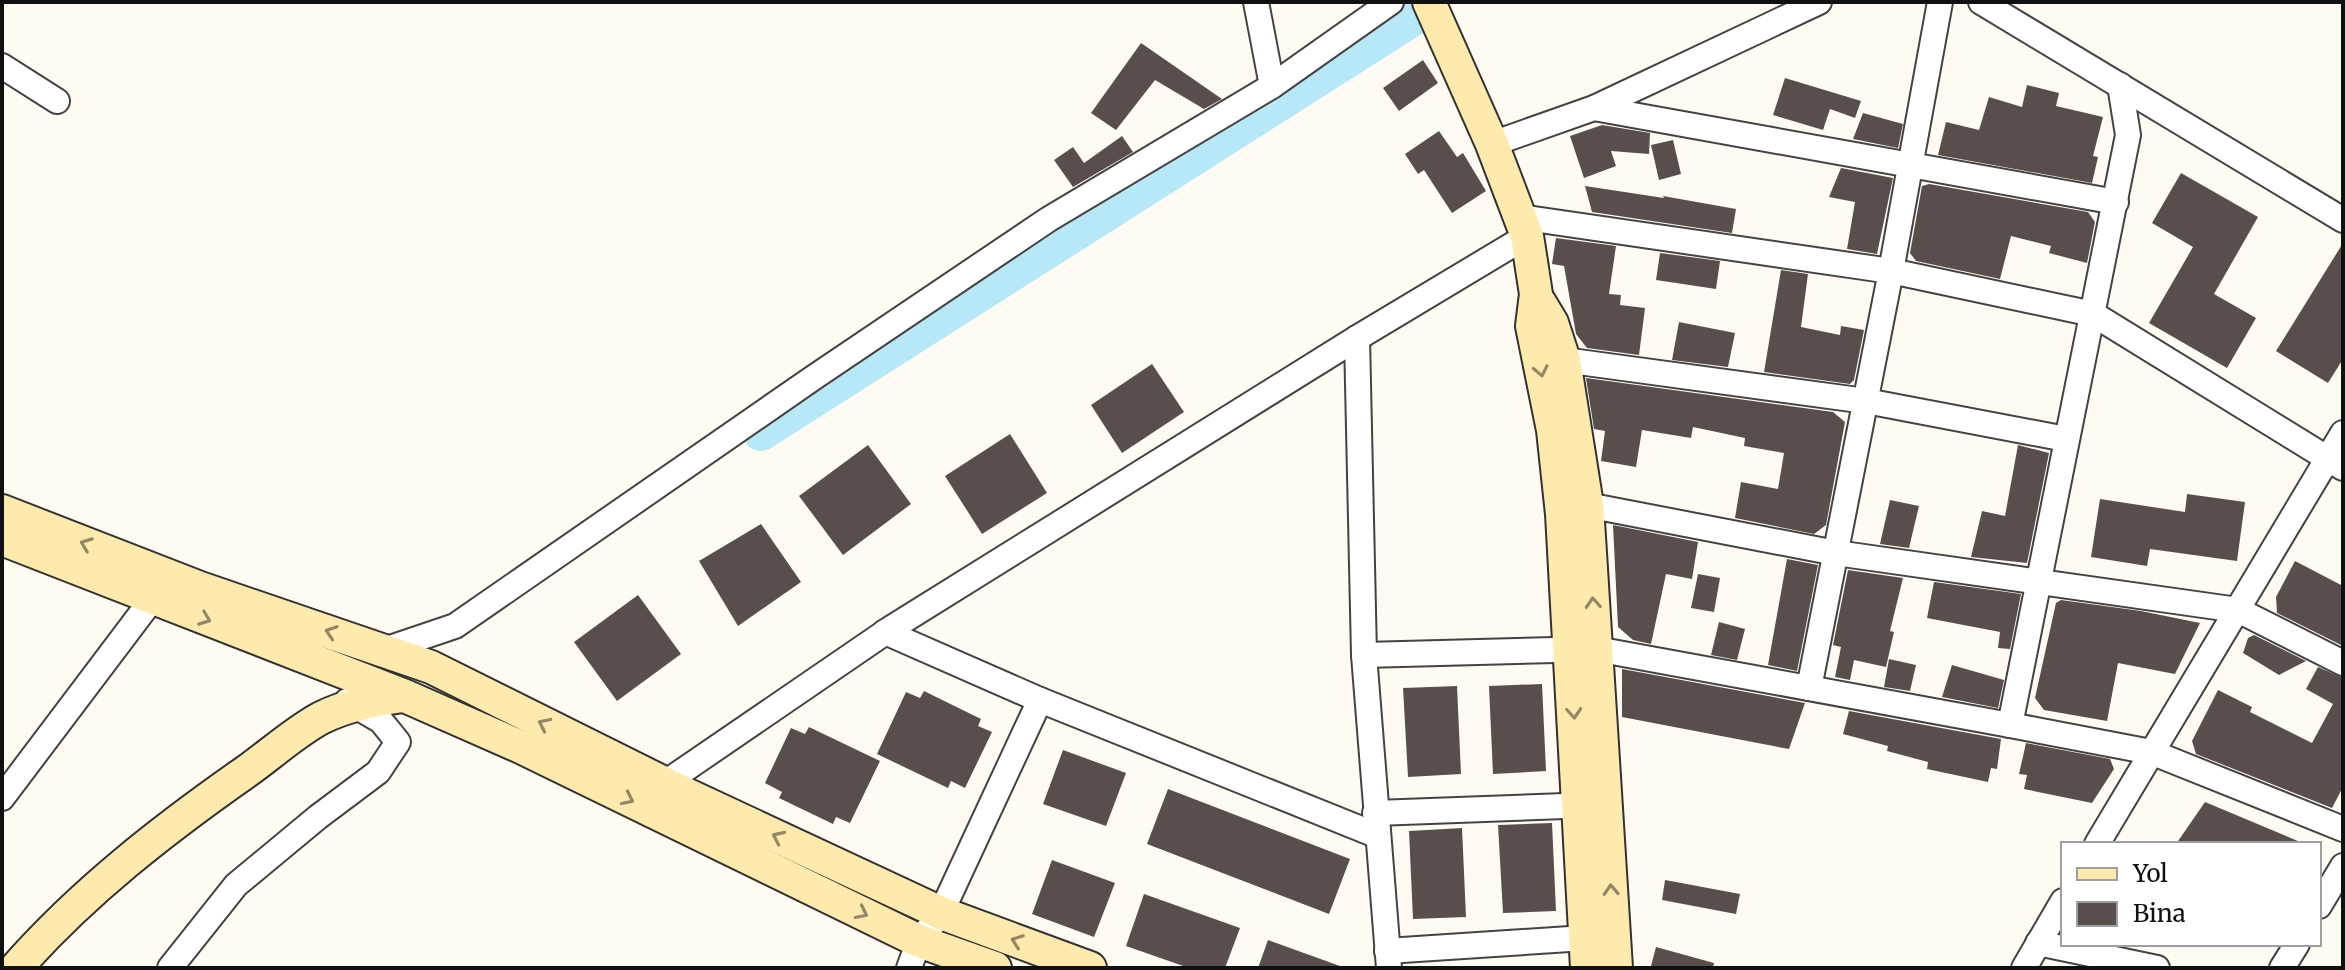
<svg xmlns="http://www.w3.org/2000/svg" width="2345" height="970" viewBox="0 0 2345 970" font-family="Merriweather,serif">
<rect width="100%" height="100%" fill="#fffbf2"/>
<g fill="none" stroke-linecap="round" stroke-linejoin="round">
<!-- river -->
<polyline stroke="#b7e8f7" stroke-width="36" points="761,433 1418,15"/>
</g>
<!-- building -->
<g fill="#584f4c">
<polygon points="1141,43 1222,99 1204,109 1155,80 1116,130 1091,113"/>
<polygon points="1423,60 1438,83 1399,111 1383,88"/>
<polygon points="1785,78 1861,101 1855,118 1830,109 1823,130 1773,115"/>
<polygon points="2027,85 2059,93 2056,106 2103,117 2093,156 2098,157 2092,183 1938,155 1946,122 1979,130 1989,97 2022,107"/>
<polygon points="1863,113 1903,124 1898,148 1853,139"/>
<polygon points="1602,125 1650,133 1649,154 1611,151 1616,166 1584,178 1570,136"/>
<polygon points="1439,131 1457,157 1463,153 1486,191 1452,213 1424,170 1418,174 1405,154"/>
<polygon points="1122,136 1133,152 1073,187 1054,160 1073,147 1084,163"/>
<polygon points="1673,140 1681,174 1659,180 1651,145"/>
<polygon points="1841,168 1893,178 1877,254 1847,249 1855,202 1829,197"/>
<polygon points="2181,173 2258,217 2214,294 2256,318 2227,368 2149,323 2193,247 2152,223"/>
<polygon points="1929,184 2088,212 2095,222 2087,263 2049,253 2051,246 2011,236 2000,279 1916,261 1910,253 1922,186"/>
<polygon points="1585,186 1664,198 1663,196 1736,209 1732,233 1592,212"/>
<polygon points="1556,238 1616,246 1609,294 1621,295 1620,305 1645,308 1639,355 1587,348 1576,334 1564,266 1552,264"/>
<polygon points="2343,243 2343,359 2328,383 2276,351"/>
<polygon points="1660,253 1720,261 1716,289 1656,280"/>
<polygon points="1781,270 1808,274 1801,327 1840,335 1841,326 1864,330 1854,380 1850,384 1764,372"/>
<polygon points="1679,322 1735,333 1728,367 1672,360"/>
<polygon points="1152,364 1184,412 1122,453 1091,405"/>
<polygon points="1586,378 1833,412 1845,422 1826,525 1814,534 1735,518 1741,482 1778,489 1784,453 1744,446 1745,438 1693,427 1691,438 1642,430 1636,467 1601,461 1605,431 1594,429"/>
<polygon points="1010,434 1047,493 982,534 945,476"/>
<polygon points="868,445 911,504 843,555 799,496"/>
<polygon points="2018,445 2049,453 2027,563 1971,557 1982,511 2005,516"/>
<polygon points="2187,494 2245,502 2237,561 2150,549 2147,566 2091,557 2100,499 2185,512"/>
<polygon points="1890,500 1919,506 1909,548 1880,544"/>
<polygon points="761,524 801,582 738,626 699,561"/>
<polygon points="1613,525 1698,542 1692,579 1666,574 1651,644 1633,640 1618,627"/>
<polygon points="1787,559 1818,565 1797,671 1768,665"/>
<polygon points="2295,561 2343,586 2343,646 2277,613 2276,597"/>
<polygon points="1848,570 1903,578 1890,631 1894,632 1886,667 1854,660 1850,680 1835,677 1841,647 1833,645"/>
<polygon points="1698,574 1720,578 1714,612 1691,608"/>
<polygon points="1934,582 2021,594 2010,649 1998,648 2000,632 1927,618"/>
<polygon points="638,595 681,654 617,701 574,642"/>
<polygon points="2061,600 2141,611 2200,623 2175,674 2118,663 2107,721 2044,710 2035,698 2056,603"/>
<polygon points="1719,622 1745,629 1737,660 1711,655"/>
<polygon points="2254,635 2306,661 2279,675 2243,653 2248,638"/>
<polygon points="1889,659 1916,665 1910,691 1884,687"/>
<polygon points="1952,665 2004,680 1998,708 1942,697"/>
<polygon points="2318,667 2343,678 2343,787 2332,808 2196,754 2192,741 2218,690 2252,707 2250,712 2312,743 2333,704 2306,689"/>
<polygon points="1622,669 1805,703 1789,749 1622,717"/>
<polygon points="1542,684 1546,771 1493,774 1489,686"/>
<polygon points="1457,686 1461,774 1408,777 1403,688"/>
<polygon points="924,691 981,719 978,726 992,732 965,788 951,781 948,788 877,754 906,692 920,698"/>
<polygon points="1849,711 2001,739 1997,769 1991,768 1988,782 1927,769 1928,762 1887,751 1888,746 1843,734"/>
<polygon points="809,727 880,761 850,823 836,817 833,824 779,798 782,792 765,783 791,728 805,734"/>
<polygon points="2026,743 2110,759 2114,769 2092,803 2024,789 2027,775 2019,774"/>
<polygon points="1063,750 1126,773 1106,826 1043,804"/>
<polygon points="1168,789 1350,859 1329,914 1147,844"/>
<polygon points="2205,802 2305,844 2176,844"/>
<polygon points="1552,823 1556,911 1503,913 1498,825"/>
<polygon points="1462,828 1466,917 1413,919 1409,831"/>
<polygon points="1052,860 1115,883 1094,937 1032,914"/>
<polygon points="1665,880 1740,894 1736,914 1662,900"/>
<polygon points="1144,894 1240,928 1225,968 1189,968 1126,946"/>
<polygon points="1268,940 1340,966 1339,968 1258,968"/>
<polygon points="1656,947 1714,963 1713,968 1651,966"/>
</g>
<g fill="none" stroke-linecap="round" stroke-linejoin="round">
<!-- street casing -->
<g stroke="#434343" stroke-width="28">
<g id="street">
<polyline points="1256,2 1272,86"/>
<polyline points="1981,2 2343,220"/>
<polyline points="2,66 57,101"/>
<polyline points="2120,85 2128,135 2010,725 2151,752 2343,829"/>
<polyline points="1594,108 2116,202"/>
<polyline points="1492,144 1594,108 1819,2"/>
<polyline points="1519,217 1891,271 2093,314 2343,468"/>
<polyline points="1357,338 1364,655 1389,968"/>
<polyline points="1564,360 1866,401 2066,439"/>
<polyline points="1587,505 1836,553 2238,610 2343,663"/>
<polyline points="885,632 1040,700 1376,835"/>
<polyline points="384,650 455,626 816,376 1049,219 1272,86 1391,2"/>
<polyline points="1364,655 1596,649 2010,725"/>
<polyline points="1809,688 1891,271 1940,2"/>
<polyline points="665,783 890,629 1357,338 1527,236"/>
<polyline points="2,798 153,598"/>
<polyline points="1375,813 1592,805"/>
<polyline points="2097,844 2343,433"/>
<polyline points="2319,906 2343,866"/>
<polyline points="2038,943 2157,968"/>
<polyline points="1387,951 1600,937"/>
<polyline points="170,968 236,885 318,817 378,772 398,742 381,721 347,701"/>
<polyline points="909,968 919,941 941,913 1040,700"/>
<polyline points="2024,968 2063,901"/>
<polyline points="2282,968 2297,944"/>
</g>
</g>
<!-- secondary casing -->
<g stroke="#323232" stroke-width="36">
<g id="secondary">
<polyline points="1429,2 1492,144 1527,236 1536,294 1532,326 1553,430 1562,514 1587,968"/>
<polyline points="1540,303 1552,323 1564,360 1587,505 1616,968"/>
<polyline points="2,511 200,588 431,667 690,796 941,913 1090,968"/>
<polyline points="2,539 405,696 523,748 919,941 995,968"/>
<path d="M16 968C83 892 164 829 247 771 271 754 295 732 321 718 347 705 375 700 403 696"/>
</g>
</g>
<!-- street -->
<use href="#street" stroke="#fff" stroke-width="24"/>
<!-- secondary -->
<use href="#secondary" stroke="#ffeaad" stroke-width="32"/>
</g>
<!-- one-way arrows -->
<defs><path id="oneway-chevron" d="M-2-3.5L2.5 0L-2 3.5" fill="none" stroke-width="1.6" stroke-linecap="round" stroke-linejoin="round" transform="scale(2)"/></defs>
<g stroke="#938866">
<use href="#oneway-chevron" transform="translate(1541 371) rotate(78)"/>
<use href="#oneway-chevron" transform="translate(86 544) rotate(-159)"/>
<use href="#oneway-chevron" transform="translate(1593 603) rotate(-94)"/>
<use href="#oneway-chevron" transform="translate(205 619) rotate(21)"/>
<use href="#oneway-chevron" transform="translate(331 632) rotate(-161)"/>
<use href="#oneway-chevron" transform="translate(1574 713) rotate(86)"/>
<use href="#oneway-chevron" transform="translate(544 724) rotate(-154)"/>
<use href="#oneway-chevron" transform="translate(628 799) rotate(26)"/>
<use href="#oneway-chevron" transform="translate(778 837) rotate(-155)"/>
<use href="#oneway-chevron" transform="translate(1611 890) rotate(-93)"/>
<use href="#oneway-chevron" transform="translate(862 913) rotate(26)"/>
<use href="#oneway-chevron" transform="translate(1017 941) rotate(-160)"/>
</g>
<!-- border -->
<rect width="2345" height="970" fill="none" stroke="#101010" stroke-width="8"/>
<!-- legend -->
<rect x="2061" y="842" width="260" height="104" fill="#ffffff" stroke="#9f9f9f" stroke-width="2"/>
<rect x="2077" y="868" width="40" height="12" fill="#ffeaad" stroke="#9f9f9f" stroke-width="2"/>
<text x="2133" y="882" font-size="24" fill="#101010">Yol</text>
<rect x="2077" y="902" width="40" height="24" fill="#584f4c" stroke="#9f9f9f" stroke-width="2"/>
<text x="2133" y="922" font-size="24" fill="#101010">Bina</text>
</svg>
